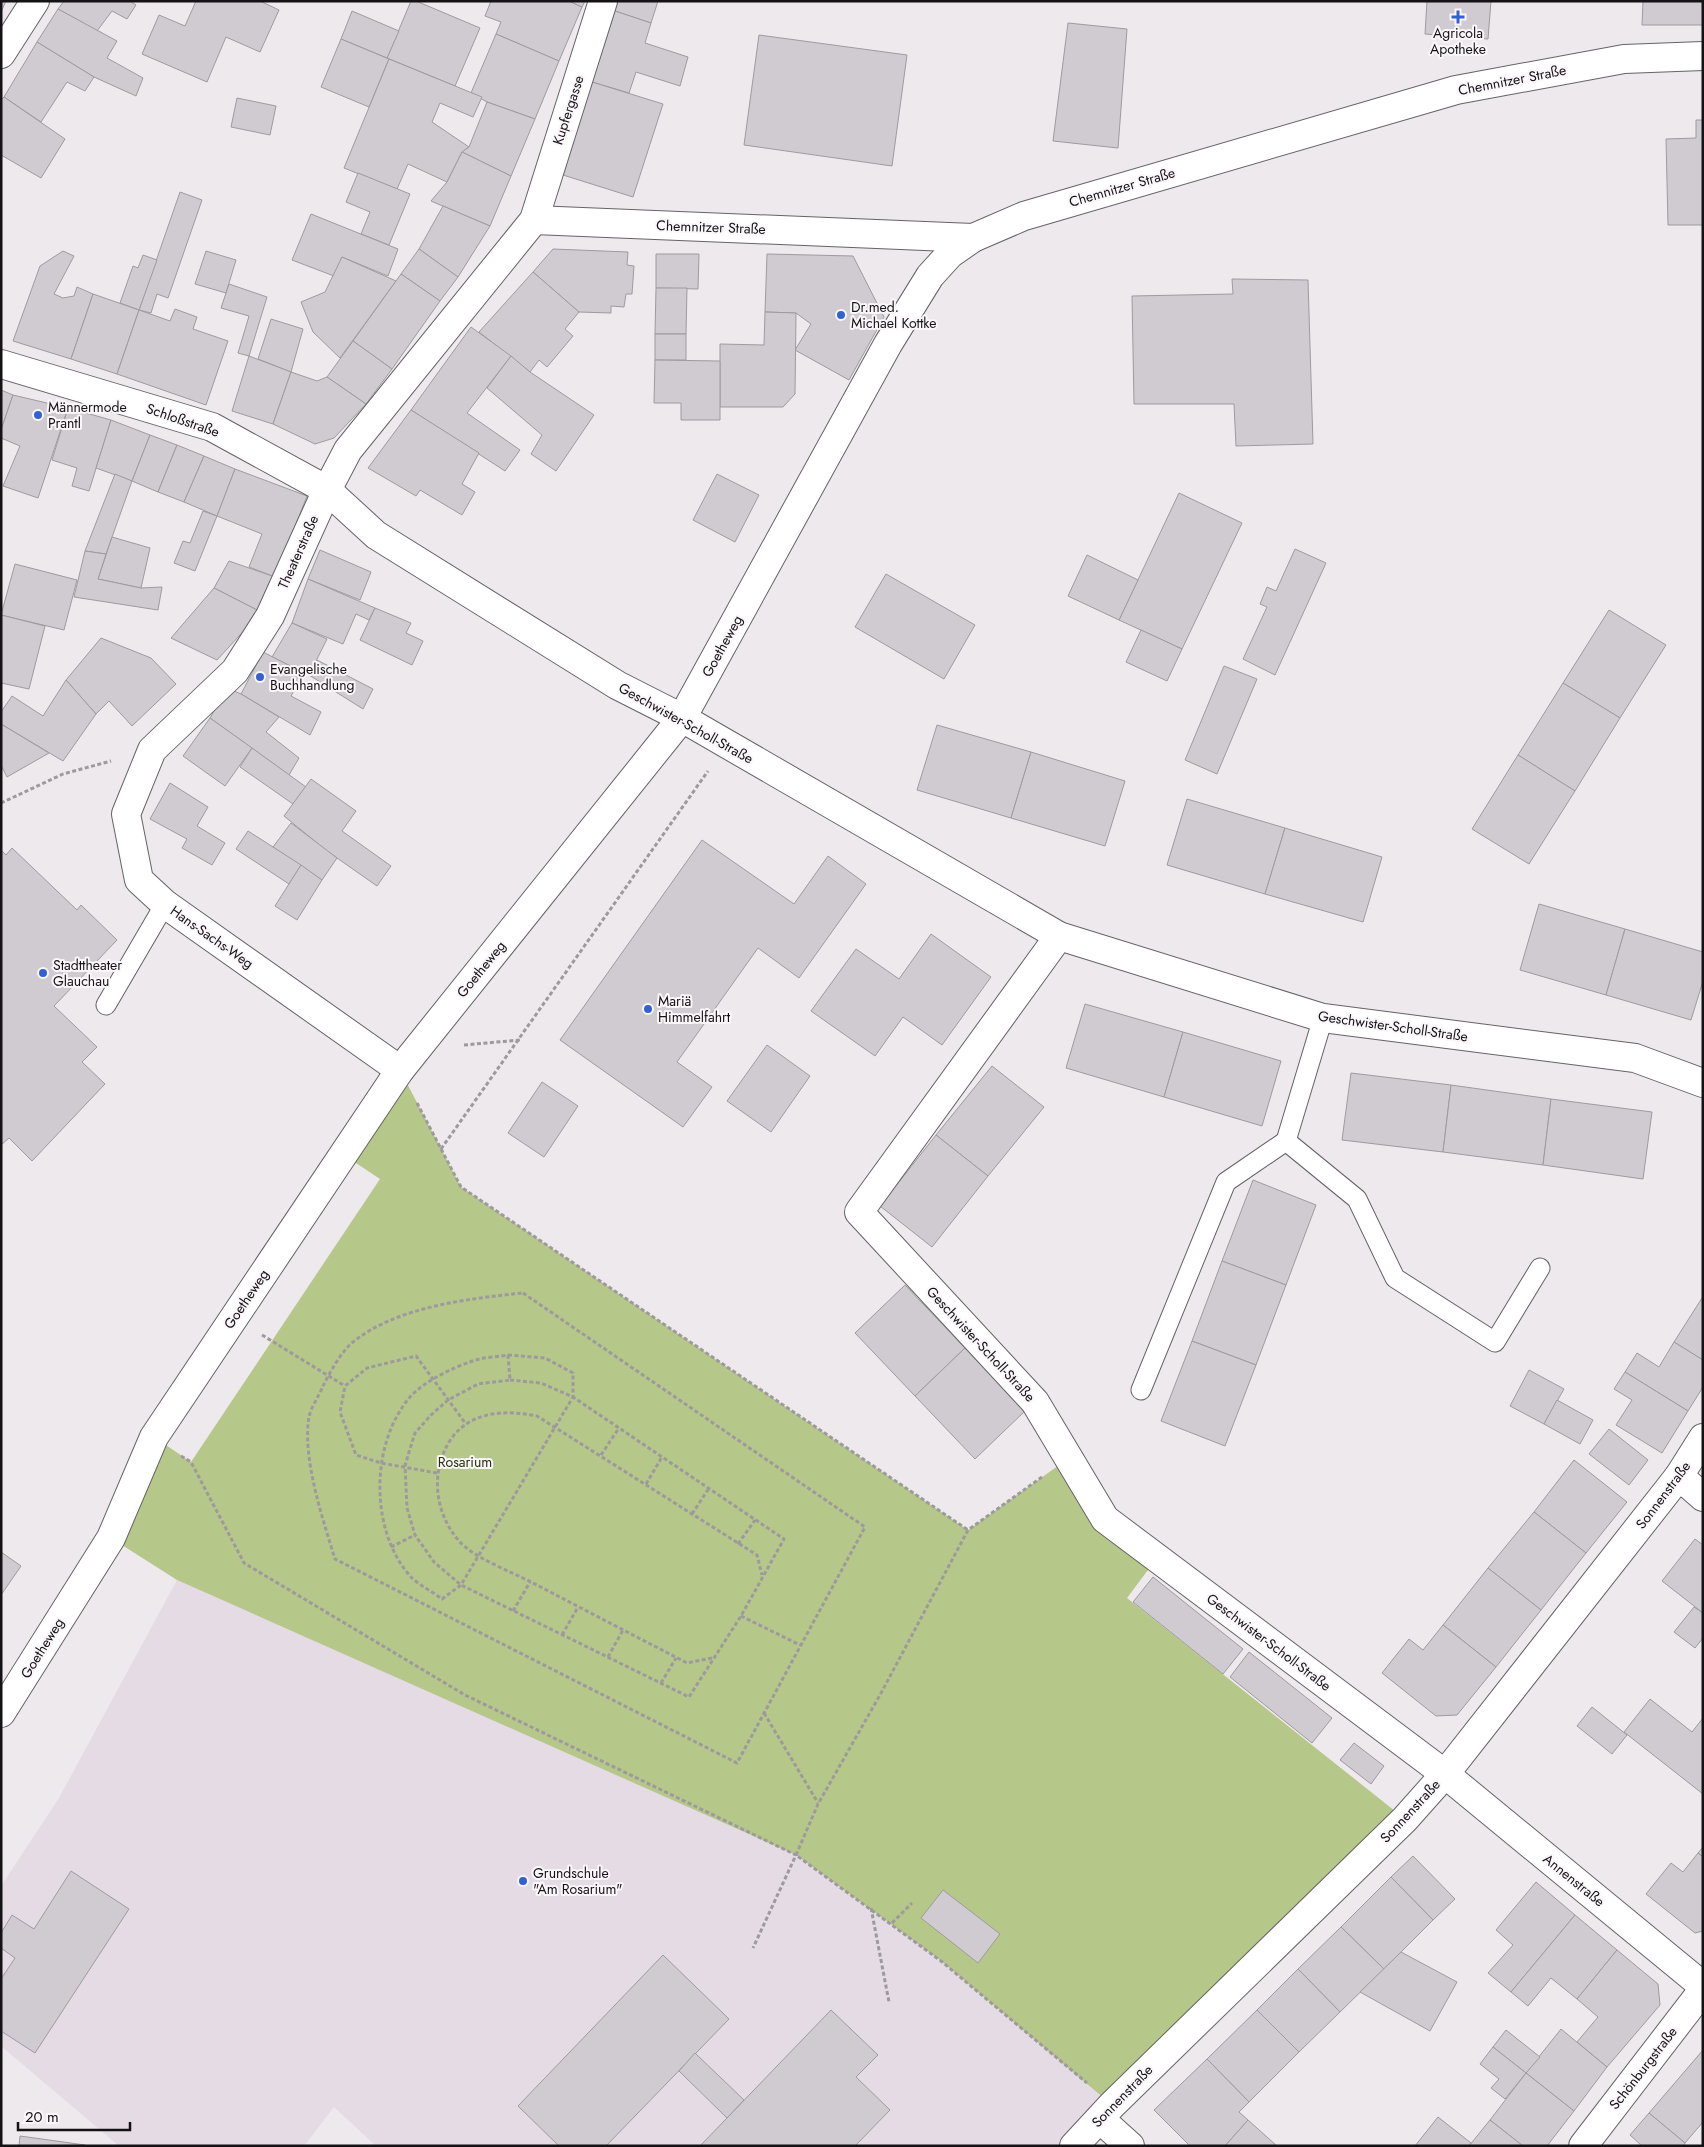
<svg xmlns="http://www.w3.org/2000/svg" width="1704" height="2147" viewBox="0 0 1704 2147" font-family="Jost,sans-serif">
<rect width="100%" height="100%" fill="#ede9ed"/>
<!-- built -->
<polygon fill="#e5dbe5" points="177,1580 796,1855 941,1961 1112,2105 1074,2146 376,2146 334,2107 304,2146 119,2146 1,2046 1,1886 59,1798"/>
<!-- green -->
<polygon fill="#b6c78a" points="400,1070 461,1187 968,1530 1069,1458 1157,1558 1127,1598 1405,1819 1112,2105 941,1961 796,1855 177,1580 111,1538 154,1437 191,1462 380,1179 344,1155"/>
<!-- building -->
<g fill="#cfcbd0" stroke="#9e9ba0">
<polygon points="1,1 6,1 1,12"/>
<polygon points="64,1 130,1 136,5 127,19 112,11 97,31 58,9"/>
<polygon points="196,1 260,1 279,10 260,52 226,37 207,82 142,54 159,15 185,26"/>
<polygon points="411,1 416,1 480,28 455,86 387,58"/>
<polygon points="491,1 569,1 582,7 559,61 496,34 501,22 485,16"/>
<polygon points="569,1 585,1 582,7"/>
<polygon points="618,1 658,1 651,23 615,11"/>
<polygon points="1427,1 1491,1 1488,39 1425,34"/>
<polygon points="1643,1 1703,1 1703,25 1642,25"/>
<polygon points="58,9 117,41 107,58 143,78 136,96 94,77 37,42"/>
<polygon points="352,11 399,31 387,58 341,39"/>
<polygon points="615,11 651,23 645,43 688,57 680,86 636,72 629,93 592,82"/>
<polygon points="1068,23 1127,29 1118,148 1053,141"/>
<polygon points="496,34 559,61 535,119 487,102 471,93"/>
<polygon points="759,35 907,55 892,166 744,145"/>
<polygon points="341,39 389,59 369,107 321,87"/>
<polygon points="37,42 94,77 85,91 67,82 41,122 4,97"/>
<polygon points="389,59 482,97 473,117 440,103 432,122 469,147 462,152 447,182 408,164 397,189 344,168"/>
<polygon points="592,82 663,104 633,197 563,175"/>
<polygon points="4,97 65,139 41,178 1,155 1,100"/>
<polygon points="237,98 276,106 270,135 231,127"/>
<polygon points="487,102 535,119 511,176 462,152 469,147"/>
<polygon points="1696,120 1703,120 1703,225 1668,225 1666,139 1696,138"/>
<polygon points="462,152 511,176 490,226 431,201 447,182"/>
<polygon points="358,173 410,194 389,245 361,234 370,212 346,202"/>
<polygon points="180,192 202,200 168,298 157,294 151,313 139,310"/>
<polygon points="443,206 490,226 458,277 419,249"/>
<polygon points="311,214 398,249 388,276 342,257 334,276 292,260"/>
<polygon points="419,249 458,277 440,301 401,274"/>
<polygon points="553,249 628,252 627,265 634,266 632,294 626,294 624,307 611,306 611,313 579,312 533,272"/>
<polygon points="63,251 74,256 54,294 63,298 74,296 77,287 93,294 71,359 13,341 40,266"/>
<polygon points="206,251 236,260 226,293 195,284"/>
<polygon points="656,254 699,254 698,289 656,288"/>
<polygon points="767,254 853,256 884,317 849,380 795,350 811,324 796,313 765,312"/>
<polygon points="143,255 157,260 139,310 120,303 133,266 138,268"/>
<polygon points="342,257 396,281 340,358 313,332 301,302 325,292"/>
<polygon points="533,272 579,312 565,329 573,336 547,367 539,360 530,372 479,332"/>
<polygon points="401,274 440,301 392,369 353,341"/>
<polygon points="1232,279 1308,280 1313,444 1236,446 1234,404 1134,404 1132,296 1233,294"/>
<polygon points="229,284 267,297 249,356 238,353 249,316 221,308"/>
<polygon points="656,288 687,288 686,334 655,334"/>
<polygon points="93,294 139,310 117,374 71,359"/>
<polygon points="175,309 197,317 193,329 228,341 206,405 117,374 139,310 170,321"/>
<polygon points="765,312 796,313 795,394 783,407 720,407 720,344 764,345"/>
<polygon points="271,319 303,329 291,372 258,359"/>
<polygon points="471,327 511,356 467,413 520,450 505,471 411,410"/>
<rect x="655" y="334" width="31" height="26"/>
<polygon points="353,341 392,369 366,404 327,377"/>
<polygon points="249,356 291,372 273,424 232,411"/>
<polygon points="511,356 530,372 594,415 556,471 531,454 542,435 487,388"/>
<polygon points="655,360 720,361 720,420 681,420 681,403 654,403"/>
<polygon points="291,372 317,381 327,377 366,404 334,438 315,444 273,424"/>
<polygon points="1,390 13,395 1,430"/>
<polygon points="13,395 68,408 38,498 3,486 20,446 1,438 1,430"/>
<polygon points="68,408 111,420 89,491 72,486 77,468 52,460"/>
<polygon points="411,410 479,453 462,484 475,492 462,515 420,490 416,496 368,468"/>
<polygon points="111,420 150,435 132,481 96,468"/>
<polygon points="150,435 177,445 158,492 132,481"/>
<polygon points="177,445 204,456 184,502 158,492"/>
<polygon points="204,456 235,469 217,516 184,502"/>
<polygon points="235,469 307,496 275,577 249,567 262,534 217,516"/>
<polygon points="115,474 132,481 106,554 85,551"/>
<polygon points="717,474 759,495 735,542 693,520"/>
<polygon points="1179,493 1242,523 1182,649 1119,620"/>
<polygon points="203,511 217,516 195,571 174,563 183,541 190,543"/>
<polygon points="112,537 150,548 141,588 98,579"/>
<polygon points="1295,549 1326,563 1275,675 1243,659 1267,607 1260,604 1267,587 1276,591"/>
<polygon points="320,550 371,572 360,600 308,579"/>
<polygon points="85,551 106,554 98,579 141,588 162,587 158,610 74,597"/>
<polygon points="1087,555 1138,580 1119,620 1068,596"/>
<polygon points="229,561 275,577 261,612 214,588"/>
<polygon points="15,564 77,580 64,630 1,615"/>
<polygon points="886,574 975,625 944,679 855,627"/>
<polygon points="308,579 375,608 369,620 356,614 343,644 292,623"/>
<polygon points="214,588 261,612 217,660 171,638"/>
<polygon points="375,608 411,623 406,633 423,641 412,665 360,640"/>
<polygon points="1609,610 1666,645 1620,718 1563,683"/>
<polygon points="1,615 45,626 29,689 1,683"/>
<polygon points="292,623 327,639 309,675 272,657"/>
<polygon points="1141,630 1182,649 1167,681 1126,662"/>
<polygon points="101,638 151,658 176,684 132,726 109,701 96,714 66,680"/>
<polygon points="263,652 304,673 291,696 321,712 310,735 241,694"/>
<polygon points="317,660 373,689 363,709 309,675"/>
<polygon points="1224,666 1257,679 1217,774 1185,760"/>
<polygon points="66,680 96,714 63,761 1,724 1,712 12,696 43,716"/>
<polygon points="1563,683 1620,718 1575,791 1518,755"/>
<polygon points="227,688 241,694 279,717 266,732 299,758 289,775 210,718"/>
<polygon points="210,718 252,748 225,786 183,756"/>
<polygon points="1,724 49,753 7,777 1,765"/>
<polygon points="937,725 1031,752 1011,818 917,790"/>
<polygon points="252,748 306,787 293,804 240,767"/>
<polygon points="1031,752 1125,781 1105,846 1011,818"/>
<polygon points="1518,755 1575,791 1529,864 1472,829"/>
<polygon points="311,779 356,811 342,831 391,866 377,886 327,851 284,816"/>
<polygon points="170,783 208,807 197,826 225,843 212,865 182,848 187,839 150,819"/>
<polygon points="1187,799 1285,828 1265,894 1167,865"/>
<polygon points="291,823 337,858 322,880 273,847"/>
<polygon points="1285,828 1382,857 1363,922 1265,894"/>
<polygon points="248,831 301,865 289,884 236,849"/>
<polygon points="702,840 794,904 828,856 866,884 799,978 758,948 677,1062 712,1087 683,1127 560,1040"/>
<polygon points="12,848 77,910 81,905 117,940 54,1006 97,1047 82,1062 105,1084 32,1161 9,1138 1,1145 1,850 6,855"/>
<polygon points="301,865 322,880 297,920 275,906"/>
<polygon points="1539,904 1625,929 1606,995 1520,970"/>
<polygon points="1625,929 1703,952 1703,981 1691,1020 1606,995"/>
<polygon points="931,934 991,977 942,1045 903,1017 875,1056 811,1011 856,949 899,979"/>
<polygon points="1085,1004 1183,1032 1164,1097 1066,1068"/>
<polygon points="1183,1032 1281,1061 1262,1126 1164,1097"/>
<polygon points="767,1045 810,1076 771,1132 727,1101"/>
<polygon points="992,1066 1044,1107 988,1176 936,1135"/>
<polygon points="1351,1073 1451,1085 1443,1152 1342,1140"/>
<polygon points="542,1082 578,1106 544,1157 508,1133"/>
<polygon points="1451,1085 1551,1099 1543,1165 1443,1152"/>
<polygon points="1551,1099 1652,1112 1643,1179 1543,1165"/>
<polygon points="936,1135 988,1176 932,1247 880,1206"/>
<polygon points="1253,1180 1316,1205 1286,1285 1222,1261"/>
<polygon points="1222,1261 1286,1285 1256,1365 1192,1341"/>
<polygon points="905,1285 965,1348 915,1396 855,1333"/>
<polygon points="1702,1298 1703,1298 1703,1360 1674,1342"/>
<polygon points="1192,1341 1256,1365 1225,1446 1161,1421"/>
<polygon points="1674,1342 1703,1360 1703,1387 1688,1411 1625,1372 1637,1353 1659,1367"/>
<polygon points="965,1348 1025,1411 975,1459 915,1396"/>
<polygon points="1529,1370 1564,1389 1544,1424 1510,1406"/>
<polygon points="1625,1372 1688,1411 1662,1453 1616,1425 1632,1400 1614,1389"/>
<polygon points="1557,1400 1593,1420 1580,1444 1544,1424"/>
<polygon points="1609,1429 1648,1460 1629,1485 1589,1454"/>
<polygon points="1574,1460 1627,1502 1586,1553 1534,1512"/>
<polygon points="1534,1512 1586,1553 1541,1610 1488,1568"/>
<polygon points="1695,1539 1703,1545 1703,1613 1662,1581"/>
<polygon points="1,1552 21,1566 1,1595"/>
<polygon points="1488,1568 1541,1610 1496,1667 1443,1625"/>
<polygon points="1153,1577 1243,1649 1223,1674 1133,1602"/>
<polygon points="1694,1607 1703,1613 1703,1638 1695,1648 1674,1632"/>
<polygon points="1443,1625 1496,1667 1457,1715 1436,1716 1382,1673 1409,1639 1423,1650"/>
<polygon points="1249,1652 1332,1718 1312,1743 1230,1677"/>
<polygon points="1650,1699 1692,1732 1703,1718 1703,1794 1624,1732"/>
<polygon points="1592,1707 1627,1735 1612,1754 1577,1726"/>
<polygon points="1354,1743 1384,1766 1371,1784 1340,1760"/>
<polygon points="1703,1847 1703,1857 1698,1853"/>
<polygon points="1698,1853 1703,1857 1703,1931 1695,1933 1646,1894 1671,1863 1683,1872"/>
<polygon points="1413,1856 1455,1899 1433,1920 1391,1877"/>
<polygon points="71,1871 129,1909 35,2053 1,2031 1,1979 15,1958 1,1948 1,1933 12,1915 34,1929"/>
<polygon points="1391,1877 1433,1920 1384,1969 1341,1927"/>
<polygon points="1536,1882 1575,1915 1511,1992 1488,1973 1513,1945 1496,1930"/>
<polygon points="943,1890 1000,1934 978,1963 921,1918"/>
<polygon points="1575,1915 1617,1950 1577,1999 1551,1978 1528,2006 1511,1992"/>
<polygon points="1341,1927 1384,1969 1340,2012 1298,1969"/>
<polygon points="1617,1950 1658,1984 1660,2005 1607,2067 1577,2042 1598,2017 1577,1999"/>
<polygon points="1401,1952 1457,1982 1430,2031 1360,1992"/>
<polygon points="663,1955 729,2019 606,2146 559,2146 518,2106"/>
<polygon points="1298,1969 1340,2012 1299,2052 1257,2010"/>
<polygon points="831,2010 878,2055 856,2077 890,2110 855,2146 700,2146"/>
<polygon points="1257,2010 1299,2052 1249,2102 1207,2059"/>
<polygon points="1561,2029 1607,2067 1574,2111 1526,2073"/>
<polygon points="1506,2030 1540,2057 1526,2073 1493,2047"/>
<polygon points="1493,2047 1526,2073 1505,2099 1491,2088 1499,2079 1480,2064"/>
<polygon points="1703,2050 1703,2122 1685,2143 1649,2113"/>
<polygon points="695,2053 744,2100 727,2118 679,2071"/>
<polygon points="1207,2059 1249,2102 1239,2112 1248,2120 1225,2146 1190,2146 1154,2110"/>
<polygon points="1526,2073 1574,2111 1547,2146 1523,2146 1490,2120"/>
<polygon points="1649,2113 1685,2143 1683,2146 1642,2146 1630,2135"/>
<polygon points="1438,2117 1471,2143 1469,2146 1415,2146"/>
<polygon points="1248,2120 1277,2146 1225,2146"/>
<polygon points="1490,2120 1523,2146 1469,2146"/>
<polygon points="20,2136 85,2145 19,2146"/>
</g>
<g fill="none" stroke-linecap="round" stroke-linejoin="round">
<!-- lane casing -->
<g stroke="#666366" stroke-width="21">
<g id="lane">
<polyline points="106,1005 165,904"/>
<polyline points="1323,1018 1286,1141 1357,1199 1395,1278 1495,1342 1540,1268"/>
<polyline points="1141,1390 1226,1182 1286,1141"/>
</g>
</g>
<!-- street casing -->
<g stroke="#666366" stroke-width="30">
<g id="street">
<polyline points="1,54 35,1"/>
<polyline points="534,220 973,238 1024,216 1456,90 1624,59 1703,56"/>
<polyline points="1,364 212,427 327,490 376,535 617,685 682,718 1059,936 1323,1018 1635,1058 1703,1083"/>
<polyline points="1059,936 859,1212 1035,1402 1105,1519 1445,1774 1703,1986"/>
<polyline points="400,1070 165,904 139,880 126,814 152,750 235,671 270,616 327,490 348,450 534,220 603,1"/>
<polyline points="1679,1476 1703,1497"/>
<polyline points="1,1713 111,1538 154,1437 400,1070 682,718 888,344 930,276 950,254 973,238"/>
<polyline points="1100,2119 1130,2146"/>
<polyline points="1074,2146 1112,2105 1405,1819 1445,1774 1679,1476 1703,1438"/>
<polyline points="1583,2146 1703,1990"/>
</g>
</g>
<!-- path -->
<g stroke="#9d9a9d" stroke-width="3" stroke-dasharray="4 2.5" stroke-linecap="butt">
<polyline points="1,803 63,774 111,761"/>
<polyline points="464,1045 520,1040"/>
<polyline points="417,1103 461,1187 968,1530"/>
<polyline points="441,1149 708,771"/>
<path d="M523 1293 865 1527 737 1763 335 1559C323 1520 302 1458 309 1417 311 1407 319 1396 323 1386 330 1372 341 1352 353 1342 398 1306 468 1299 523 1293Z"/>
<polyline points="262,1335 345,1386"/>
<path d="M508 1355 545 1358 573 1373V1397L461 1585 442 1599C433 1592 419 1585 411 1577 369 1531 370 1442 411 1396 425 1381 452 1368 470 1362 482 1357 496 1357 508 1355Z"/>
<polyline points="508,1355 510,1380"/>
<polygon points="510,1380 541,1383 573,1397 784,1539 741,1616 689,1697 461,1585 434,1562 415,1535 407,1508 405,1466 409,1452 415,1433 431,1415 448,1400 478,1384"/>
<polyline points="601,1455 619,1428"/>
<polyline points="181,1456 191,1462 244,1563 465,1695 796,1855 753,1948"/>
<polyline points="437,1473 381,1463 356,1455 340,1412 345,1386 367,1368 416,1356 466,1424"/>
<polyline points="1042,1477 968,1530 880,1695 818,1804 796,1855 941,1961 1087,2083"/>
<polyline points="646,1484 662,1457"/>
<polyline points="692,1514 709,1488"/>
<polyline points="738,1544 755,1520"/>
<polyline points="391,1547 415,1535"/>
<polyline points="513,1611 530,1582"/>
<polyline points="741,1616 800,1645"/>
<polyline points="562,1635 578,1607"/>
<polyline points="608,1657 623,1630"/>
<path d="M712 1658 687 1663C635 1636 583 1609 531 1582 510 1571 474 1558 459 1541 434 1512 430 1471 451 1439 472 1410 506 1410 537 1416L757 1555 762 1575"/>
<polyline points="661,1683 676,1658"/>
<polyline points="764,1713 818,1803"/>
<polyline points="871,1908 889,2002"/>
<polyline points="892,1923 912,1903"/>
</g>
<!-- lane -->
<use href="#lane" stroke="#fff" stroke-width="19"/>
<!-- street -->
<use href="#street" stroke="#fff" stroke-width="28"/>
</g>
<!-- markers -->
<g fill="#3261d1" stroke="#faf6fa" stroke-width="2">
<path d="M1455.5 9.5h5v5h5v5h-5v5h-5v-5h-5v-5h5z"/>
<circle cx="841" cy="315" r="5"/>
<circle cx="38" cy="415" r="5"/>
<circle cx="260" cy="677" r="5"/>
<circle cx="43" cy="973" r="5"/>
<circle cx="648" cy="1009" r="5"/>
<circle cx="523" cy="1881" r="5"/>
</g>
<g text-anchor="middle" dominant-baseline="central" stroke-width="4" stroke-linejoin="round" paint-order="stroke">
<!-- poi labels -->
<g font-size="14" fill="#141214" stroke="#faf6fa" text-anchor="start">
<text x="1458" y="33" text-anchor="middle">Agricola<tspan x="1458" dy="16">Apotheke</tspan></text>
<text x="851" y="307">Dr.med.<tspan x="851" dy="16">Michael Kottke</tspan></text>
<text x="48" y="407">Männermode<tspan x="48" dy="16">Prantl</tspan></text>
<text x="270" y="669">Evangelische<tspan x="270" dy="16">Buchhandlung</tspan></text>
<text x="53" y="965">Stadttheater<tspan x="53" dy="16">Glauchau</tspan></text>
<text x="658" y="1001">Mariä<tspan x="658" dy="16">Himmelfahrt</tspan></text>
<text x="533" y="1873">Grundschule<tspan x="533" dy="16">"Am Rosarium"</tspan></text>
</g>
<!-- street labels -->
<g font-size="14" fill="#141214" stroke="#faf6fa">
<text transform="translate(1512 80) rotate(-11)">Chemnitzer Straße</text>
<text transform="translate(568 110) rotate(-72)">Kupfergasse</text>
<text transform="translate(1122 187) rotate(-16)">Chemnitzer Straße</text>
<text transform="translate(711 227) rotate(2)">Chemnitzer Straße</text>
<text transform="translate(183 420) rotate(19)">Schloßstraße</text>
<text transform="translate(298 552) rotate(-66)">Theaterstraße</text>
<text transform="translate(722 646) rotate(-61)">Goetheweg</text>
<text transform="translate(686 723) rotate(29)">Geschwister-Scholl-Straße</text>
<text transform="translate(212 937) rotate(35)">Hans-Sachs-Weg</text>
<text transform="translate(481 969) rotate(-51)">Goetheweg</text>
<text transform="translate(1393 1026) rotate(8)">Geschwister-Scholl-Straße</text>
<text transform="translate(246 1299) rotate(-56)">Goetheweg</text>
<text transform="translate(981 1344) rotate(47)">Geschwister-Scholl-Straße</text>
<text transform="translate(1663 1495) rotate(-53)">Sonnenstraße</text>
<text transform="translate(1269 1642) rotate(37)">Geschwister-Scholl-Straße</text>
<text transform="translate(42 1648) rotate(-58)">Goetheweg</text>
<text transform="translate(1410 1811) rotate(-47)">Sonnenstraße</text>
<text transform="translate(1574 1880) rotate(39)">Annenstraße</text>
<text transform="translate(1643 2068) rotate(-52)">Schönburgstraße</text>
<text transform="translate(1122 2096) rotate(-46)">Sonnenstraße</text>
</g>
<!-- park labels -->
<g font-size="14" fill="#272f0b" stroke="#faf6fa">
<text x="465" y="1462">Rosarium</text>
</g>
</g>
<!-- border -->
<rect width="1704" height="2147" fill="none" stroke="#141214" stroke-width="5"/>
<!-- scale -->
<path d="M18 2122v8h112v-8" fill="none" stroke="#141214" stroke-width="2.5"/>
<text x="25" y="2122" font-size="15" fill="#141214" stroke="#faf6fa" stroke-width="4" paint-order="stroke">20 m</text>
</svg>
